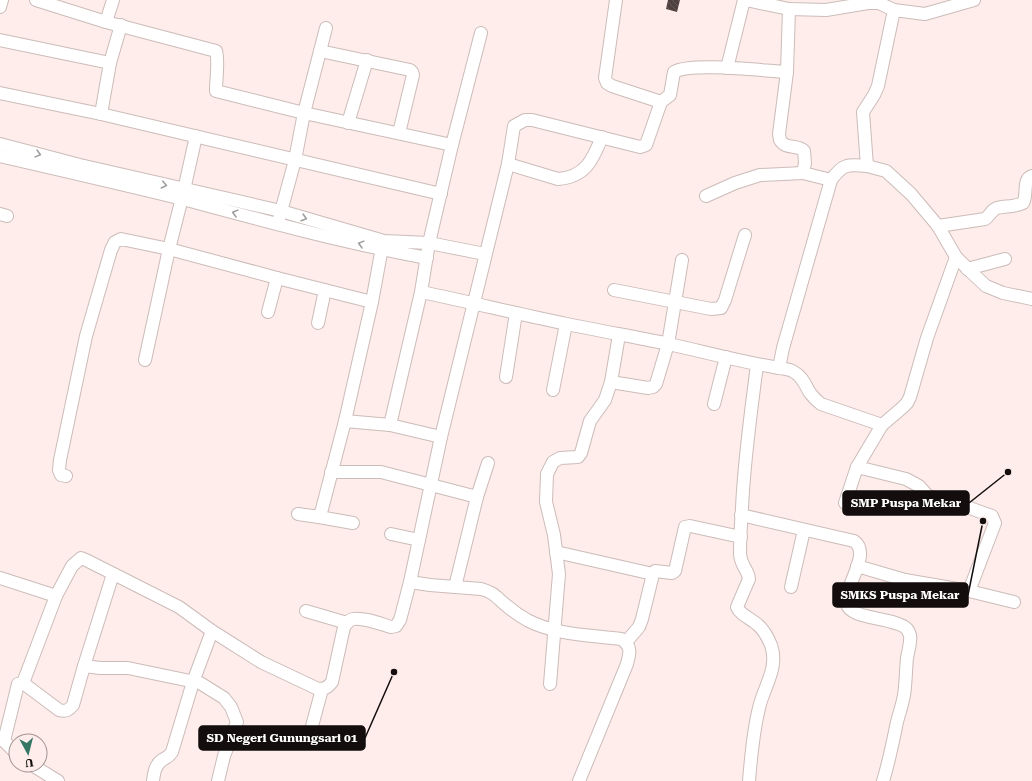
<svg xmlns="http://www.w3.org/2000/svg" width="1032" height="781" viewBox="0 0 1032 781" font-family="'Roboto Serif',serif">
<defs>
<pattern id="building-back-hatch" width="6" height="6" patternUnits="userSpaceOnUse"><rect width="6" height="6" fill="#4e413e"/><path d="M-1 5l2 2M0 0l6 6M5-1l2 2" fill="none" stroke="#635956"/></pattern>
</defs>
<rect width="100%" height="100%" fill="#feedea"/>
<!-- building -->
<polygon fill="url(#building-back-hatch)" points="668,0 680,0 677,12 666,9"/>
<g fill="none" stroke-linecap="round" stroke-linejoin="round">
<!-- minor casing -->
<g stroke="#ccbcb9" stroke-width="14">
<g id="minor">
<path d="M36 0 106 22 216 51C219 61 216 79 216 91L304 113 452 145"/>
<polyline points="616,0 605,78 607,83 612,86 661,102"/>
<polyline points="746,0 789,9 826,10 868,3 879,3 894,10 925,14 974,0"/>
<polyline points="0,7 2,0"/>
<path d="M789 9 787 72 779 134 780 140C786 150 797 144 804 151L805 163 803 173 831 180"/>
<polyline points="106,22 113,0"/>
<polyline points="0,40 110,63"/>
<polyline points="320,51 410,70 412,72 413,75 399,133"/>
<polyline points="727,68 744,0"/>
<polyline points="0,93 101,114 441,194"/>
<polyline points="101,114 110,63 121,25"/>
<polyline points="348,123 367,60"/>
<polyline points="0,144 80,165 281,211 384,241 429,243 485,254"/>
<path d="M0 156C61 170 122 184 183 199 264 221 345 243 427 258"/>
<path d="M508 164 558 179C586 177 593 159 602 137"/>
<polyline points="867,166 886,171 911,194 938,226 956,257 971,272 986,286 1003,293 1032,299"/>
<polyline points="706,196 735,183 760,175 803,173"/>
<polyline points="0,214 7,216"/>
<polyline points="279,219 295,160 304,113 326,28"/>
<path d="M938 226 985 219C990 216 991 210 997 208 1005 206 1015 207 1023 203 1028 195 1022 179 1032 176"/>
<polyline points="967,269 1005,259"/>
<polyline points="614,290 711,309 721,308 725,300 745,235"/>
<path d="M421 292C470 302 518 314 567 324 601 331 635 337 669 344 705 352 741 362 779 368L783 348 831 180C843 164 847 164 867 166L863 112 874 95 878 86 894 10"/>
<polyline points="268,312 277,278"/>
<polyline points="318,323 325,290"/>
<polyline points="145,360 169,249 184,190 196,136"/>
<path d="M779 368C784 369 790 369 794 372 803 377 805 385 810 393 813 397 817 401 821 404L882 425"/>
<polyline points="506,377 516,313"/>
<polyline points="611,382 648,388 653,387 656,384 668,344 682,260"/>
<polyline points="553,390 566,324"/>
<polyline points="714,404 726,357"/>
<polyline points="345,421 390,425 441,437"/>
<polyline points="390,425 421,292 429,243 452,145 481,33"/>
<polyline points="857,467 906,479 919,486 928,496 953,502 992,516 995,523 969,591"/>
<polyline points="331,472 381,472 477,497 455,587"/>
<polyline points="66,476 61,475 59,470 60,460 86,336 111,250 115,242 121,239 169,249 277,278 372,302"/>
<polyline points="477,497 488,463"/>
<polyline points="845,503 857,467 882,425 902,408 907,403 910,397 927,338 956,257"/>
<polyline points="298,514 319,517 322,509 345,421 372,302 383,242"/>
<path d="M741 515 854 541C872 554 844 585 847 604 850 620 896 617 907 629 909 632 911 637 910 640 910 646 908 652 907 658 906 668 906 677 905 686 905 698 900 710 897 722 893 741 889 762 883 781"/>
<polyline points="319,517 353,523"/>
<polyline points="391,534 419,540"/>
<polyline points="556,552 653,574"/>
<polyline points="857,566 905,580 969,591 1014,602"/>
<polyline points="0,578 56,596"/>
<path d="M410 582 430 585 481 589C494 592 497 598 507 606 513 611 520 616 527 620 555 635 591 635 621 639 632 646 630 653 627 664L579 781"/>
<polyline points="791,587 804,530"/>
<polyline points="306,611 347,623"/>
<polyline points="626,642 639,627 642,619 653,574 655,571 672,573 675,571 685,527 690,526 741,537"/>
<polyline points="84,666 113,574"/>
<path d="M23 683 59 710C66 712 69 710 73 705L84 666 100 668H128L200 683 224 698 231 707 237 722 224 756 218 781"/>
<polyline points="550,684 559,574 554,535 546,502 547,474 553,462 560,458 578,457 581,453 590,421 605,400 611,382 619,335"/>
<polyline points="0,737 16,753"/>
<path d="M4 741 18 684 23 683 56 596 72 566 81 558 86 560 179 607 212 631 261 662 316 688C324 690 327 688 332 682L344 627C346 624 348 620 353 619 363 617 381 624 391 627L396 626 400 620 410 582 441 437 508 164 514 126 525 120H532L640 147 646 145 661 102 670 95 674 72C692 62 764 71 787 72"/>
<polyline points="308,741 322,689"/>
<polyline points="32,765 58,781"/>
<path d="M153 781C154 773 155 765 162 760 167 757 169 757 172 752L193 682 212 631"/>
<path d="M749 781C751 756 753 732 759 708 764 686 779 668 771 645 768 638 764 630 758 625 752 619 740 615 737 607L749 579C748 569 741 567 740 554 740 539 741 523 742 508 744 460 751 412 757 365"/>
</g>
</g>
<!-- minor -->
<use href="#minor" stroke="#fff" stroke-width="12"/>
</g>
<!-- one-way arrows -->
<defs><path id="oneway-chevron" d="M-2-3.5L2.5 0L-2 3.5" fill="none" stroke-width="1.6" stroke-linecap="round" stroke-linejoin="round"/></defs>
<g stroke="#a19f9e">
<use href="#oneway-chevron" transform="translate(38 154) rotate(15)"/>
<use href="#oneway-chevron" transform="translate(164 185) rotate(13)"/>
<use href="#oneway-chevron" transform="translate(235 213) rotate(-165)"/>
<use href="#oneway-chevron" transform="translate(304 218) rotate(16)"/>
<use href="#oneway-chevron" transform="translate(361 244) rotate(-165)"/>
</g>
<!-- callouts -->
<path fill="none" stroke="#130e0d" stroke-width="1.5" d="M1008 472L969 503M983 521L968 595M394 672L365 738"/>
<g fill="#130e0d" stroke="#feedea" stroke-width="1.5">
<circle cx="1008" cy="472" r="4"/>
<circle cx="983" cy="521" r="4"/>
<circle cx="394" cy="672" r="4"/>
</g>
<g fill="#130e0d" stroke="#130e0d" stroke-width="1.5">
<rect x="843" y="491" width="126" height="24" rx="4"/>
<rect x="833" y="583" width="135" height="24" rx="4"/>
<rect x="199" y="726" width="166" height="24" rx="4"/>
</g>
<g font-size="12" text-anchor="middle" font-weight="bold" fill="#fff">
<text x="906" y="507">SMP Puspa Mekar</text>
<text x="900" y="599">SMKS Puspa Mekar</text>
<text x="282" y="742">SD Negeri Gunungsari 01</text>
</g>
<!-- north arrow -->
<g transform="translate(28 753) rotate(173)"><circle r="19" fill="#feedea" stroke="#a09492"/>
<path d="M0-3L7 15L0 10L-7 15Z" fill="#357664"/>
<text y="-6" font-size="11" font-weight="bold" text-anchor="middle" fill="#130e0d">U</text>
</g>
</svg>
